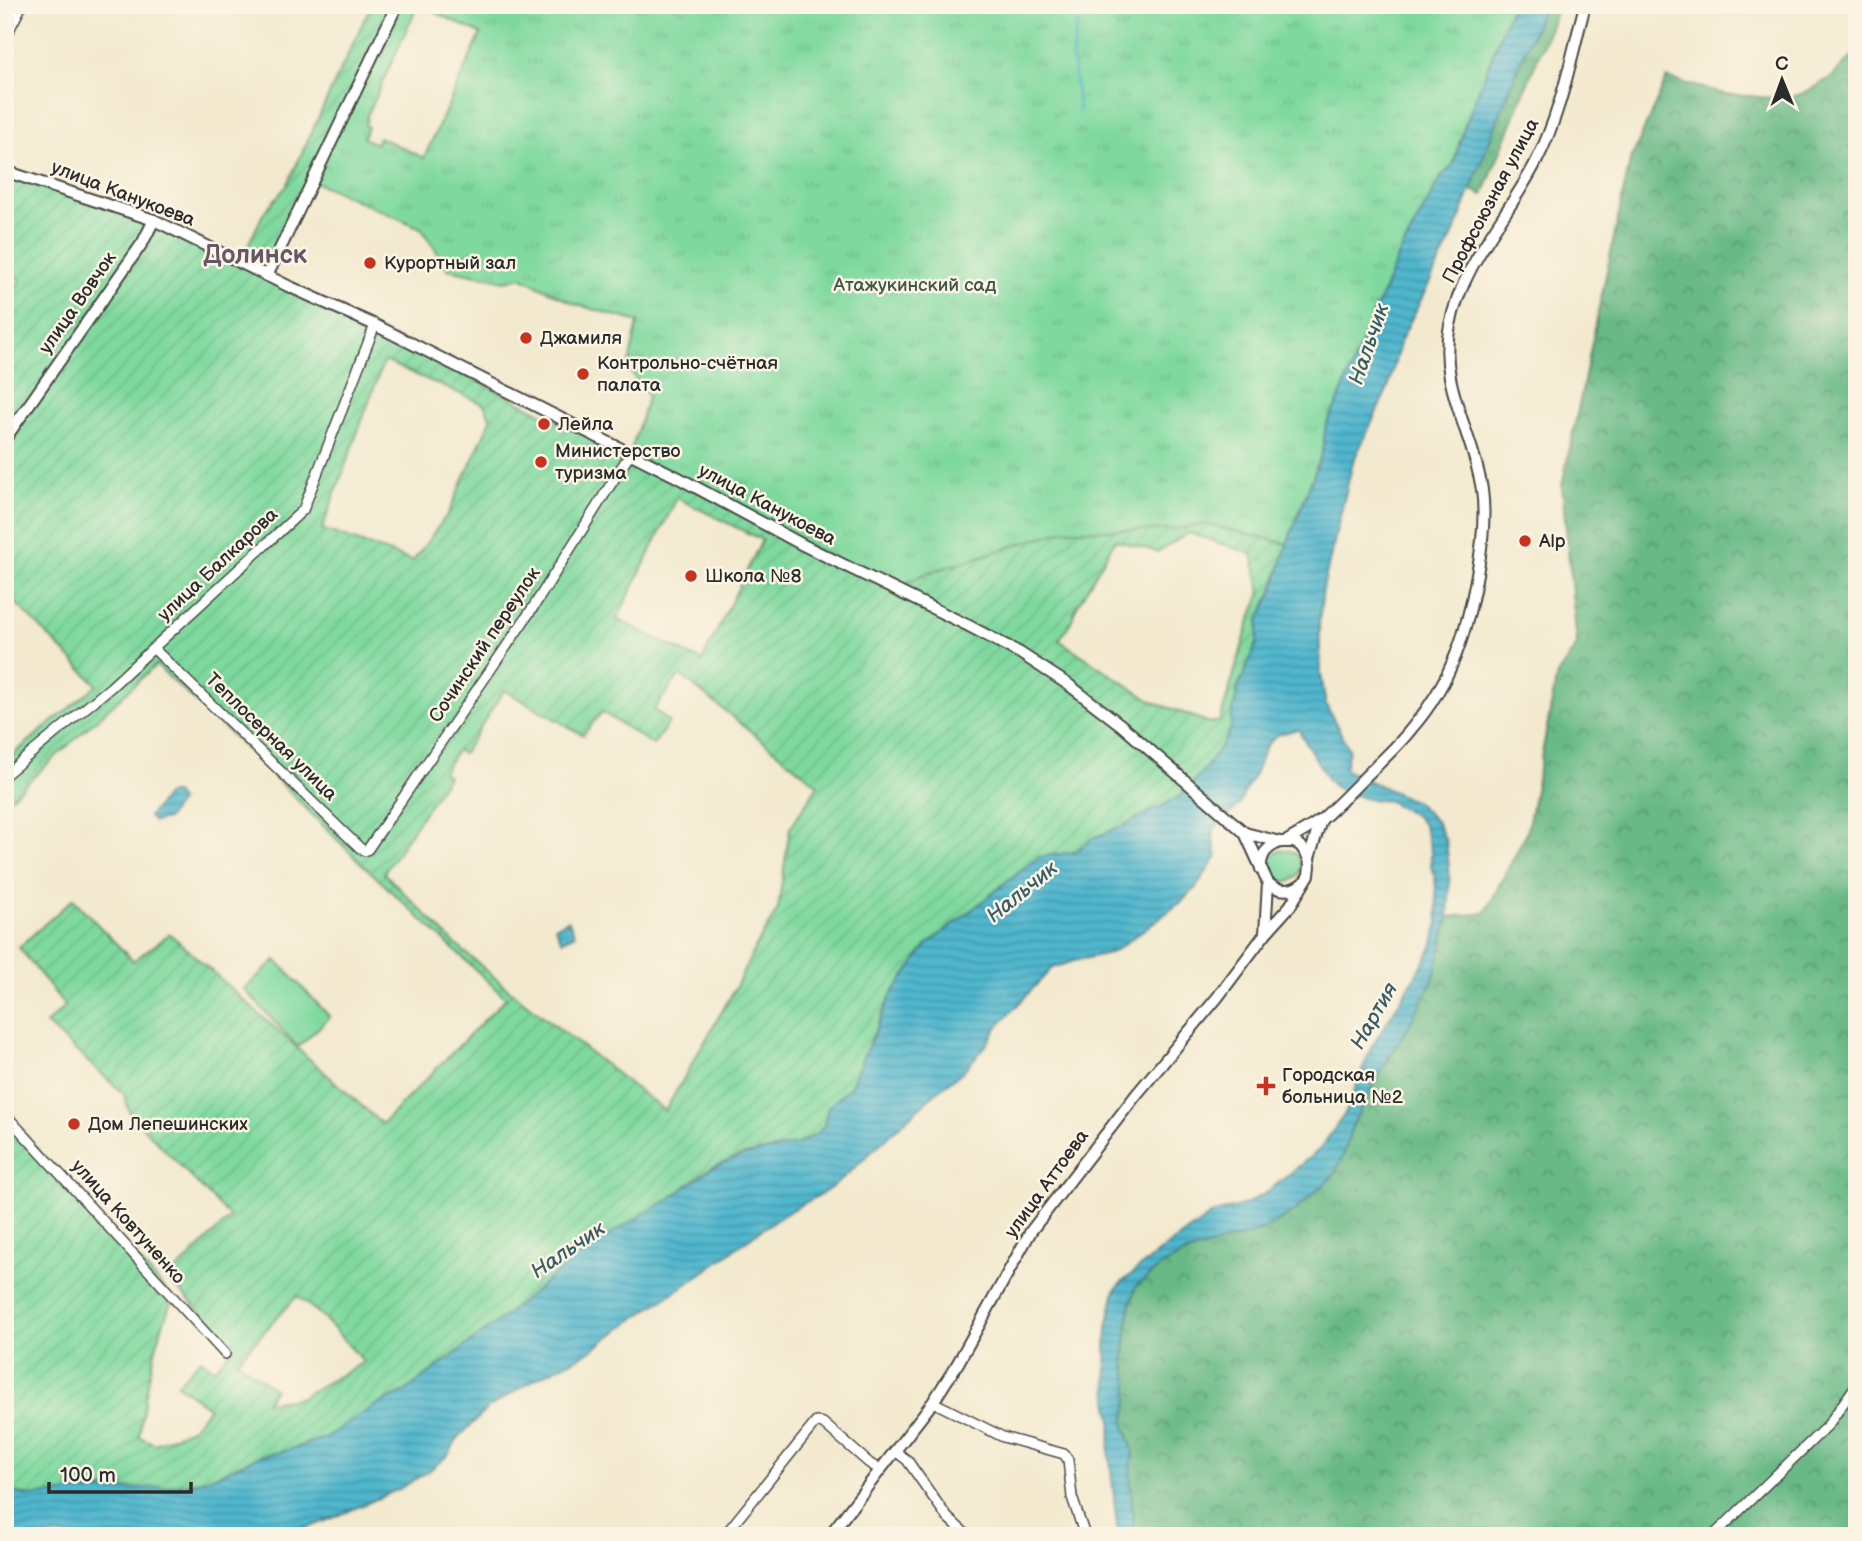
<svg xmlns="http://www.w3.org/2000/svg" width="1862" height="1541" viewBox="0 0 1862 1541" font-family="'Balsamiq Sans',sans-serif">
<defs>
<pattern id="forest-crowns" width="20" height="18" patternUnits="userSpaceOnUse" patternTransform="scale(1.75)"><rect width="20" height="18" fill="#67b986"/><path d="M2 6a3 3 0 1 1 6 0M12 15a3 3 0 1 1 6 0" fill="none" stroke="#55976e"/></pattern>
<pattern id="park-tufts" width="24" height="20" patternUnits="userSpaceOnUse" patternTransform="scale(1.75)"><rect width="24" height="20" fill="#7fd99f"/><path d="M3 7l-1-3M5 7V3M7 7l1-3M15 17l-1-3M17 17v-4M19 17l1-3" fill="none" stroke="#6eba89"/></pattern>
<pattern id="garden-furrows" width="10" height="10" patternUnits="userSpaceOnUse" patternTransform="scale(1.75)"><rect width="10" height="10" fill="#7fd99f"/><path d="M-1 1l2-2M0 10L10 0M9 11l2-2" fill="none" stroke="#6eba89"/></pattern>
<pattern id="water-rules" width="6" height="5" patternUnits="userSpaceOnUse" patternTransform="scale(1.75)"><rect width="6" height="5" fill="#50b7ce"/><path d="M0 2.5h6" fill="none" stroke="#4395a7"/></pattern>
</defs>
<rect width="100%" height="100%" fill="#fcf5e5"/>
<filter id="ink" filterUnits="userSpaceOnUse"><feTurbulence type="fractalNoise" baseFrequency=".0143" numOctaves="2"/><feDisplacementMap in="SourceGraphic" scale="14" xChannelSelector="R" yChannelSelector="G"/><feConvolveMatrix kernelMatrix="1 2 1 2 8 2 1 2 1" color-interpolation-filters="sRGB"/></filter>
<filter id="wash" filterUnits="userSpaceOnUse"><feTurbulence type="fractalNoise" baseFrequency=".00686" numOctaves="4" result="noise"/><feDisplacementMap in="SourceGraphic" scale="28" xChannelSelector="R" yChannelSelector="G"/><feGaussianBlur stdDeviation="1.57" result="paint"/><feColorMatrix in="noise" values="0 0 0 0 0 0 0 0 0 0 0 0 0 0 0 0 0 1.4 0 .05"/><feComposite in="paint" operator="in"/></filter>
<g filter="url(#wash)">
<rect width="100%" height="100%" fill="#f3e9cf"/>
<!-- grass -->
<g fill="#7fd99f" stroke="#558265" stroke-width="2">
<circle cx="1285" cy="866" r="16"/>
<polygon points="276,960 330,1017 298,1047 244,989"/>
</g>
<!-- forest -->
<g fill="url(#forest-crowns)" stroke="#497258" stroke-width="2">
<polygon points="1544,5 1559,5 1483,195 1470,189"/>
<polygon points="1857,52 1857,1536 1134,1536 1130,1477 1133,1451 1124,1423 1128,1403 1124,1359 1130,1305 1136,1286 1161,1266 1186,1253 1263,1230 1293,1212 1334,1175 1344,1153 1352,1126 1380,1073 1409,1025 1433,980 1442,946 1448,917 1485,913 1527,832 1557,675 1577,645 1562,486 1630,161 1667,78 1724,94 1785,99 1804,93 1832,77"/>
</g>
<!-- park -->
<polygon fill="url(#park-tufts)" stroke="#558265" stroke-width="2" points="397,5 418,5 366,118 367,119 365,125 368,127 363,138 376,144 379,137 424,158 481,34 419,5 1512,5 1464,128 1453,165 1441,177 1399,255 1364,337 1337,404 1326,425 1322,453 1287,544 1206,524 1171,530 1065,530 925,574 894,590 630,454 648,396 628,368 638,322 575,304 521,277 506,281 448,269 421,228 312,181"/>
<!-- garden -->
<path fill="url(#garden-furrows)" stroke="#558265" stroke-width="2" fill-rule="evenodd" d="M371 5H397L267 275 894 590 925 574 1065 530H1171L1206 524 1287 544 1273 589 1259 620 1257 643 1239 685 1231 719V727L1225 740 1203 771 1179 797 1125 825 1093 838 1075 852 1039 857 1008 880 969 913 891 995 850 1087 829 1107 824 1126 815 1135 798 1144 741 1156 711 1168 672 1197 614 1232 568 1263 504 1317 403 1393 373 1407 326 1437 286 1451 259 1456 218 1475 196 1482 165 1487 28 1496 5 1490V1114L173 1298C154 1342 146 1390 139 1437L155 1444 191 1429 209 1408 177 1384 201 1359 214 1369 235 1346 168 1279 230 1217 130 1114 124 1094 46 1024 65 1006 19 947 73 899 133 961 170 934 382 1124 506 998 361 863 234 737 156 665 5 803V761L97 685 5 592V305L20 280 5 271V249L14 235 5 230V171L120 208 240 262 264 212 286 187ZM384 361 484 404 491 419 449 512 413 561 322 529ZM677 498 762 540 702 661 617 619ZM1189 533 1252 554 1261 592 1249 623 1220 721 1210 723 1151 701 1059 640 1072 620 1075 610 1115 540 1158 552ZM680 675 818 785 790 828 778 909 755 948 737 985 665 1111 513 993 453 942 384 873 448 776 443 772 457 750 463 754 504 690 583 735 602 712 653 745 669 722 654 709ZM297 1296 321 1315 364 1362 299 1398 266 1402 275 1389 237 1361Z"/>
<!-- water -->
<g fill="url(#water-rules)" stroke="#3e717c" stroke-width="2">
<polygon points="1512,5 1544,5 1507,95 1454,233 1401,340 1388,388 1353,462 1323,588 1319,624 1321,674 1326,705 1349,749 1345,770 1416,802 1436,821 1446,841 1450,877 1448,917 1442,946 1433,980 1409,1025 1380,1073 1352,1126 1344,1153 1334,1175 1293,1212 1263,1230 1186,1253 1161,1266 1136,1286 1130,1305 1124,1359 1129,1384 1128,1403 1124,1423 1133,1451 1130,1477 1134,1536 1118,1536 1109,1450 1112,1421 1108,1401 1106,1349 1107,1327 1115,1290 1122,1282 1159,1252 1212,1214 1246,1204 1266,1193 1320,1149 1346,1112 1371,1048 1427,957 1432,947 1438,922 1435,875 1431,867 1431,851 1424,826 1417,817 1389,801 1367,799 1336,788 1328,780 1298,729 1277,735 1265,747 1256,772 1246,789 1239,805 1214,829 1213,840 1217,856 1195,889 1180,903 1113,952 1074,961 1052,968 998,1026 985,1047 962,1072 933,1095 839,1182 822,1194 793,1209 758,1232 697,1277 634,1319 589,1352 537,1378 488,1408 459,1437 448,1455 429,1471 399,1489 333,1518 287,1536 5,1536 5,1490 28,1496 96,1490 165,1487 196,1482 218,1475 259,1456 286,1451 326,1437 373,1407 403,1393 504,1317 568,1263 614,1232 672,1197 711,1168 741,1156 798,1144 815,1135 824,1126 828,1107 850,1087 891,995 927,945 1039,857 1075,852 1093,838 1125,825 1179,797 1203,771 1225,740 1231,727 1231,719 1239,685 1257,643 1259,620 1274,589 1287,544 1322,453 1326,425 1337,404 1364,337 1399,255 1441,177 1453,165 1464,128"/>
<polygon points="167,794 175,794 180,801 167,819 154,822 149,817"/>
<polygon points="568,920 575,934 562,941 555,927"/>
</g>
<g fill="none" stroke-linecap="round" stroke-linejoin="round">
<!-- stream -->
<polyline stroke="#50b7ce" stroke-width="2.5" points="1079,111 1072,57 1080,5"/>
</g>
</g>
<g filter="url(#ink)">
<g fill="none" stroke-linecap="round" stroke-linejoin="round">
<!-- minor casing -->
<g stroke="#494844" stroke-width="12">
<g id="minor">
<polyline points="5,38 22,5"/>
<polyline points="154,649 360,848 365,851 368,849 534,606 630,454"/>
<polyline points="5,775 111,687 303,510 375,325"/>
<polyline points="5,1114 225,1354"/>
<polyline points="933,1402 1003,1437 1064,1454 1068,1460 1072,1497 1085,1536"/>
<polyline points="895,1451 907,1460 947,1517 968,1536"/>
<polyline points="724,1536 816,1422 823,1423 869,1463 880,1470"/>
<polyline points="1713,1536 1828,1425 1857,1384"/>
</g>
</g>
<!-- tertiary casing -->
<g stroke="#494844" stroke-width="14">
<g id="tertiary">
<polyline points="5,171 154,220 288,286 375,325 677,477 803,545 969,626 1020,653 1069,685 1121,725 1245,833 1280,842 1294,842 1301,846 1309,858"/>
<polyline points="267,276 397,5"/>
<polyline points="5,439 143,242 154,220"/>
<path d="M1245 833 1268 883C1279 892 1292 892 1303 883"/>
<path d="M1287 841C1298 834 1312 827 1322 819 1338 805 1353 789 1368 774 1383 759 1399 745 1412 728 1451 683 1467 632 1477 574 1482 547 1486 517 1482 490 1474 434 1437 383 1450 325 1463 262 1508 217 1536 162 1561 113 1571 58 1585 5"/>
<path d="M1261 869C1260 855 1267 847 1280 842"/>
<polyline points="1265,934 1268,883"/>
<polyline points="829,1536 933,1402 958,1363 1031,1231 1136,1095 1217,998 1265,934 1290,906 1309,875 1310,866 1309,858 1321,820"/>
</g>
</g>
<!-- minor -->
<use href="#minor" stroke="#fff" stroke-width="9"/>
<!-- tertiary -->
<use href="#tertiary" stroke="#fff" stroke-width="10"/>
</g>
</g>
<!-- markers -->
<g fill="#c8321e" stroke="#fcf5e5" stroke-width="2.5">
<circle cx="370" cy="263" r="7"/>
<circle cx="526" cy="338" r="7"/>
<circle cx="583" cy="374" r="7"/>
<circle cx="544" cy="424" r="7"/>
<circle cx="541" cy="462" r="7"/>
<circle cx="1525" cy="541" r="7"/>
<circle cx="691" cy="576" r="7"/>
<path d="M1262.5 1075.5h7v7h7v7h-7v7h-7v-7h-7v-7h7z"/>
<circle cx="74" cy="1124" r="7"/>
</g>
<g text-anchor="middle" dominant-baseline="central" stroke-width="5" stroke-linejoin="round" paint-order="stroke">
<!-- street labels -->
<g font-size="19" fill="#2b2b2b" stroke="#fcf5e5">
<text transform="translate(123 194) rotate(21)">улица Канукоева</text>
<text transform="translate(1491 201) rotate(-62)">Профсоюзная улица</text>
<text transform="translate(78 303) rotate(-55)">улица Вовчок</text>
<text transform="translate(767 505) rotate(28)">улица Канукоева</text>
<text transform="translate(218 565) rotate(-43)">улица Балкарова</text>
<text transform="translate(485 645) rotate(-56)">Сочинский переулок</text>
<text transform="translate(271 737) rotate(44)">Теплосерная улица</text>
<text transform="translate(1047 1184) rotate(-54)">улица Аттоева</text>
<text transform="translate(128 1222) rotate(48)">улица Ковтуненко</text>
</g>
<!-- poi labels -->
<g font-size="19" fill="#2b2b2b" stroke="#fcf5e5" text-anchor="start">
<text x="384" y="263">Курортный зал</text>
<text x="540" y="338">Джамиля</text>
<text x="597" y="363">Контрольно-счётная<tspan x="597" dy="22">палата</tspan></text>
<text x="558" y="424">Лейла</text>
<text x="555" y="451">Министерство<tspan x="555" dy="22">туризма</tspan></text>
<text x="1539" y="541">Alp</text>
<text x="705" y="576">Школа №8</text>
<text x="1282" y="1075">Городская<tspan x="1282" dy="22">больница №2</tspan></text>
<text x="88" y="1124">Дом Лепешинских</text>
</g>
<!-- park labels -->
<g font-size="19" fill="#405648" stroke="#fcf5e5">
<text x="915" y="285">Атажукинский сад</text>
</g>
<!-- water labels -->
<g font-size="21" font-style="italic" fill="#385c64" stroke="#fcf5e5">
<text transform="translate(1369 344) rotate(-71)">Нальчик</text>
<text transform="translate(1022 892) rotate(-39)">Нальчик</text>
<text transform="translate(1374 1016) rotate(-60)">Нартия</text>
<text transform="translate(568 1250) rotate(-34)">Нальчик</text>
</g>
<!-- district labels -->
<g font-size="26" font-weight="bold" fill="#655768" stroke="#fcf5e5">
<text x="255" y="255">Долинск</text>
</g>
</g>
<!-- margin -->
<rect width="1862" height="1541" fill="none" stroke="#fcf5e5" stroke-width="28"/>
<!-- north arrow -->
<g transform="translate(1782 80) rotate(359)" stroke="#fcf5e5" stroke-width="5" paint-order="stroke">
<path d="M0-5L12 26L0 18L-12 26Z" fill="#2b2b2b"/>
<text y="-10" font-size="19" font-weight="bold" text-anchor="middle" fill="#2b2b2b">С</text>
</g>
<!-- scale -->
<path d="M49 1482v10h142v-10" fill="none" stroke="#2b2b2b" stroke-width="3.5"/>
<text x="60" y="1482" font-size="21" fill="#2b2b2b" stroke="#fcf5e5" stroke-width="5" paint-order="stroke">100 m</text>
</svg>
